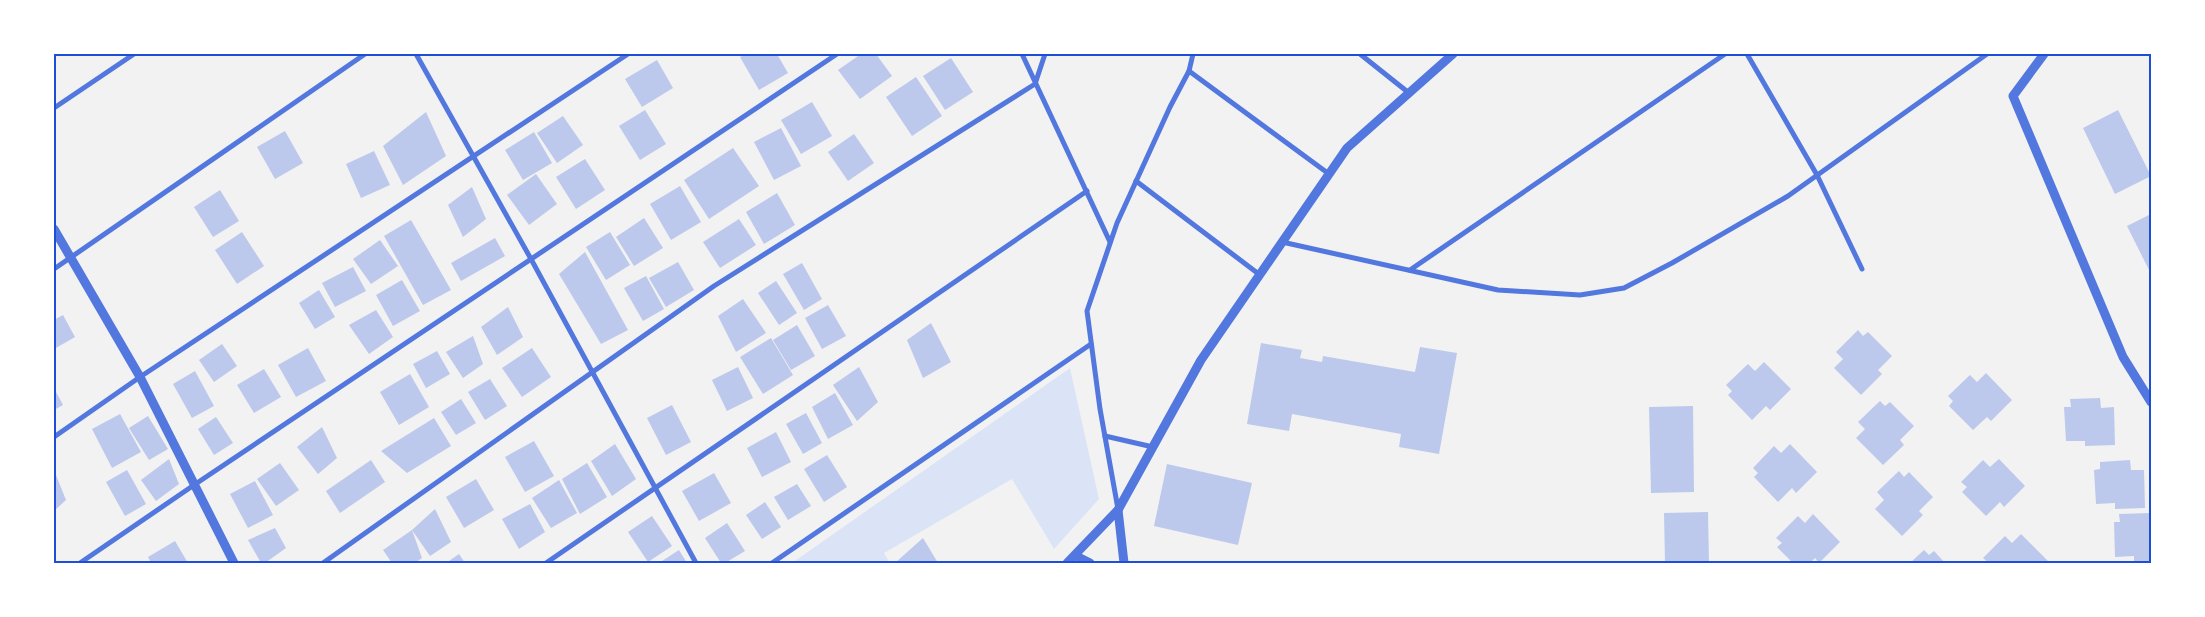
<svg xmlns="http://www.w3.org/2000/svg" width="2205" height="617" viewBox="0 0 2205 617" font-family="'PT Serif',serif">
<rect width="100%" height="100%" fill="#f2f2f2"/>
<!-- green -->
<polygon fill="#dbe4f7" points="1070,368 1099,499 1054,549 1012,479 884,553 890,563 792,563"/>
<!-- building -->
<g fill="#bdc9ec">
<polygon points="746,54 777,54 788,73 759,90 740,57"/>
<polygon points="861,54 876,54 892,76 860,99 838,70"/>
<polygon points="951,58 973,92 945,110 923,76"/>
<polygon points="657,60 673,88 642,107 625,79"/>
<polygon points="916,77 942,116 912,136 886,97"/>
<polygon points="812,102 832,136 801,154 781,120"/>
<polygon points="645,110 666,144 640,160 619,126"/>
<polygon points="2118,110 2151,176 2115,194 2083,128"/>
<polygon points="426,112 446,156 403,185 383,146"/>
<polygon points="563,116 583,145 557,163 537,133"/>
<polygon points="781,128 801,166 774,180 754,142"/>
<polygon points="285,131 303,163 275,179 257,147"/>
<polygon points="534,132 552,163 523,180 505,150"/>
<polygon points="854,134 874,163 848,181 828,152"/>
<polygon points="733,148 759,186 709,219 684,180"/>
<polygon points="374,151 390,185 361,198 346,164"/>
<polygon points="585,159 605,190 576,209 556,177"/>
<polygon points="536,174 557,204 529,225 507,195"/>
<polygon points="680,186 701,222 671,240 650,204"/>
<polygon points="472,187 486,219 463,237 448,205"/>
<polygon points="220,190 239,221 213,237 194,207"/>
<polygon points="777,193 795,225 764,244 746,212"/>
<polygon points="2151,214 2151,274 2127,226"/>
<polygon points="644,218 663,248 634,266 616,237"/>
<polygon points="739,219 756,245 720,268 703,242"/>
<polygon points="411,220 451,290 423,305 384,236"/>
<polygon points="242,232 264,266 237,284 215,250"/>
<polygon points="610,232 630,265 606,280 586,247"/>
<polygon points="495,238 505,256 461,281 451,263"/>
<polygon points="380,240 398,266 371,284 353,259"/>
<polygon points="585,252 628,330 601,344 559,274"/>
<polygon points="678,262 694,290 666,307 649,278"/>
<polygon points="802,263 822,299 804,310 783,274"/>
<polygon points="353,267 366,291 335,307 322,283"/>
<polygon points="646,276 664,309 643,321 624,288"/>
<polygon points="402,280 420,311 393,326 376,295"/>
<polygon points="776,281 797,313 779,325 758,293"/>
<polygon points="319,290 335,317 315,329 299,303"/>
<polygon points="743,299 766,333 736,352 718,316"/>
<polygon points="828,305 846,336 822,349 805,318"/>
<polygon points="508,307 523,337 497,355 481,327"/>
<polygon points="376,310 393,337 369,354 349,325"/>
<polygon points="63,315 75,337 54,349 54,320"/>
<polygon points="931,323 951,362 923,378 907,340"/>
<polygon points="797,325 815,356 791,370 773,340"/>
<polygon points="1858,330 1863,336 1868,332 1892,356 1878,370 1882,374 1861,395 1834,368 1843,359 1836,352"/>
<polygon points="473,336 483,364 463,378 446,352"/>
<polygon points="771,338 793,375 763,394 740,357"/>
<polygon points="1261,343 1302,350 1300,358 1322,362 1323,356 1415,372 1420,347 1457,353 1439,454 1399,447 1401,434 1292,414 1289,431 1247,424"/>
<polygon points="222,344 237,366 214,382 199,360"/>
<polygon points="308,348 326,381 296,397 278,365"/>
<polygon points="532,348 551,377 522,397 502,368"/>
<polygon points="437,351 450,374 426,388 413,364"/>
<polygon points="1764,362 1791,389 1770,410 1766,406 1752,420 1728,395 1732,391 1726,385 1748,364 1755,371"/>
<polygon points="738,367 753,398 727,411 712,380"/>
<polygon points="859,367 878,402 857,421 833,385"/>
<polygon points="264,369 281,397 254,413 237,385"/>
<polygon points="195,371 214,406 192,418 173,384"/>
<polygon points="1986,373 2012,400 1991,421 1987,417 1973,430 1949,406 1953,401 1948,396 1970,375 1977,382"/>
<polygon points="410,374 429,407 399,425 380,392"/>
<polygon points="490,379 507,406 485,420 468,392"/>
<polygon points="54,388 63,405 54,410"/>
<polygon points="835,393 853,425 828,439 812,407"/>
<polygon points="2100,398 2101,408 2114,407 2115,445 2085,446 2085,441 2066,441 2064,407 2071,407 2070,399"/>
<polygon points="461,399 476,423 456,435 441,412"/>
<polygon points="1880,401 1885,406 1890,402 1914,426 1900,440 1904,445 1883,465 1856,438 1865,429 1858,422"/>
<polygon points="672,405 691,442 666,455 647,418"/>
<polygon points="1693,406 1694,492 1651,493 1649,407"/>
<polygon points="806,413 822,443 803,454 786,424"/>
<polygon points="120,414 141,452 112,468 92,429"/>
<polygon points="148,416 168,449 149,460 129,428"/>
<polygon points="216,417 233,443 214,455 198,429"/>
<polygon points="434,418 451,446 407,473 381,451"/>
<polygon points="322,427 337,458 318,474 297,447"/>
<polygon points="776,432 791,462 762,477 747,448"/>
<polygon points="534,441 554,476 525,492 505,457"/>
<polygon points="615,444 636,479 612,496 591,461"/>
<polygon points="1790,444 1817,472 1796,493 1792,488 1778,502 1754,477 1758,473 1753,468 1774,446 1781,453"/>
<polygon points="827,455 847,487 824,502 804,469"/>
<polygon points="169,459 179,484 156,501 141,480"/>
<polygon points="1999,459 2025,486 2004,507 2000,502 1986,516 1962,492 1967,487 1961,482 1983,460 1990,467"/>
<polygon points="371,460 385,482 340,513 326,491"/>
<polygon points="2130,460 2131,470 2144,470 2145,508 2115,509 2115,503 2096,504 2094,470 2100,469 2100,462"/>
<polygon points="280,463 299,490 276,506 257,479"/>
<polygon points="587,463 607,497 580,514 562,479"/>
<polygon points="1167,464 1252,483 1238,545 1154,526"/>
<polygon points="54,470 66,500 54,511"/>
<polygon points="127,470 146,504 125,516 106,482"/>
<polygon points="1899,471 1904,477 1909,472 1933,497 1919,511 1923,515 1902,536 1875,509 1884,500 1877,492"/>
<polygon points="714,473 731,503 699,521 682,491"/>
<polygon points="476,479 494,510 464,528 446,497"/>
<polygon points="559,480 577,513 551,528 532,498"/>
<polygon points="255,481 273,515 248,528 230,494"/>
<polygon points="797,484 811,506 788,520 774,497"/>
<polygon points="765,502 781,527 762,539 746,515"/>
<polygon points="530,504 545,532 519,549 502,519"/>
<polygon points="435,509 451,542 430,556 412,530 422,558 415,563 392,563 383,550 412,530"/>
<polygon points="1708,512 1709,563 1665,563 1664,513"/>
<polygon points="2150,513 2151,561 2134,562 2134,556 2115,557 2114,522 2120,522 2119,514"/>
<polygon points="1813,514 1840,542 1819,563 1815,558 1810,563 1793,563 1777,547 1782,543 1776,538 1798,516 1805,523"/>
<polygon points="652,516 672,546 648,562 628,532"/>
<polygon points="727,523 745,551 725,563 721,563 705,538"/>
<polygon points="275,528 286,548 265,563 261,563 248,540"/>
<polygon points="2021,534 2048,561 2046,563 1989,563 1983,558 2005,536 2012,543"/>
<polygon points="923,538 938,563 895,563"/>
<polygon points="175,541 188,563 151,563 148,557"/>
<polygon points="679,550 687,563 659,563"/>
<polygon points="1924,550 1929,555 1934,551 1945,563 1910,563"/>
<polygon points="459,554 465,563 446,563"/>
</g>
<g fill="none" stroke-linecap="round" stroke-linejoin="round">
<!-- minor -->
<g stroke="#5277de" stroke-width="5">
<polyline points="416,54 531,259 696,563"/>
<polyline points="1022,54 1110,242"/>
<polyline points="1360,54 1409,93"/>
<polyline points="1747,54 1817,175 1862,269"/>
<polyline points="1189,71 1329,174"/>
<polyline points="54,108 134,54"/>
<polyline points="1136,181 1260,275"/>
<polyline points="1282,242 1498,290 1580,295 1624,288 1672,263 1788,196 1987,54"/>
<polyline points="54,269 365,54"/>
<polyline points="1410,270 1725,54"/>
<polyline points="1105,436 1153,447"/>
<polyline points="54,437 140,377 628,54"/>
<polyline points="1118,509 1100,409 1087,311 1117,223 1170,107 1189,71 1193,54"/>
<polyline points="80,563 194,485 837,54"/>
<polyline points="323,563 714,286 1035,84 1045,54"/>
<polyline points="546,563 1087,191"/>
<polyline points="772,563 1091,344"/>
</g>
<!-- tertiary -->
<g stroke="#5277de" stroke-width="9">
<polyline points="2044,54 2013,96 2123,357 2151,402"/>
<polyline points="54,229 140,377 234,563"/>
<polyline points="1118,510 1124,563"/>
<polyline points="1076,556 1090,563"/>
<polyline points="1067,563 1118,510 1201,360 1347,148 1453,54"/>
</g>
</g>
<!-- border -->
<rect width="2205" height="617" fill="none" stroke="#ffffff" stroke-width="110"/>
<rect x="55" y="55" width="2095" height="507" fill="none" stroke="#1d4ed8" stroke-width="2"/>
</svg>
